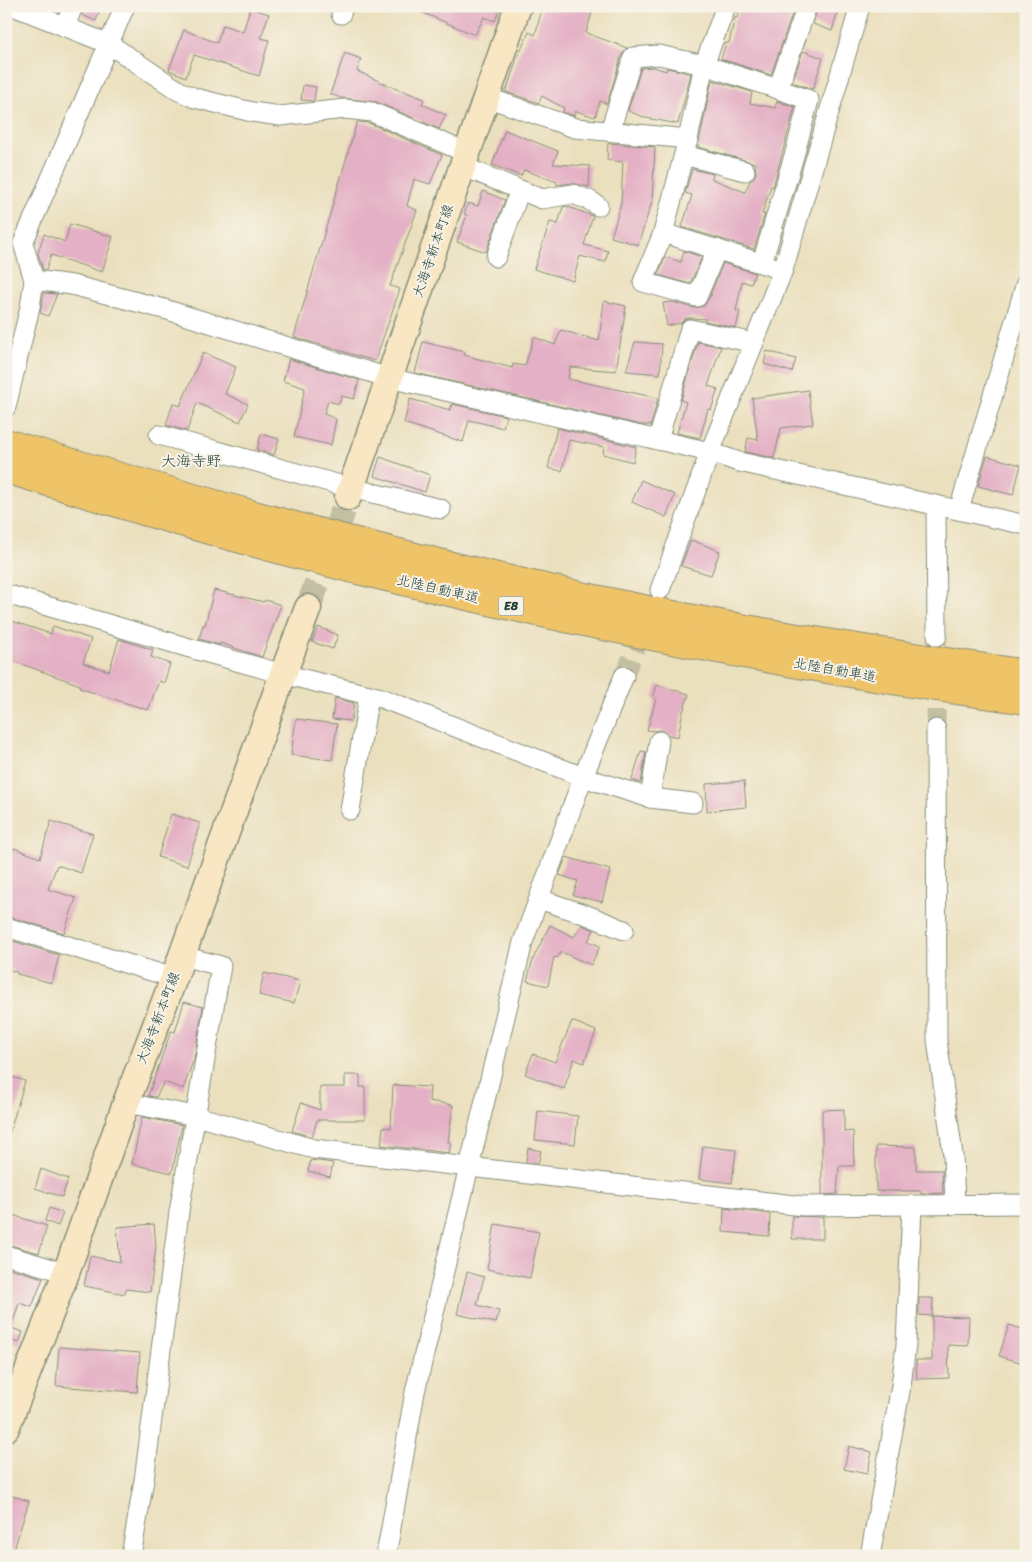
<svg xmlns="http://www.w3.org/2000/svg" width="1032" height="1562" viewBox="0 0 1032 1562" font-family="Sriracha,'Klee One',sans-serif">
<rect width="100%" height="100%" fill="#f7f3e8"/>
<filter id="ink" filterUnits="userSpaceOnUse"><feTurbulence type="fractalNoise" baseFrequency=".02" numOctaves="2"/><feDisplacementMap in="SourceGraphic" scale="10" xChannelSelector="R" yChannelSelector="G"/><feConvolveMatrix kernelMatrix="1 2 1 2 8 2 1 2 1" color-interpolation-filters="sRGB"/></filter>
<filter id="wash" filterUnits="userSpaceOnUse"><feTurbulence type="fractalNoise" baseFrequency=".0096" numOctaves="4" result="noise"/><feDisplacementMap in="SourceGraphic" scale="20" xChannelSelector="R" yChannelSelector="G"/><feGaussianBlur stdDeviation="1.12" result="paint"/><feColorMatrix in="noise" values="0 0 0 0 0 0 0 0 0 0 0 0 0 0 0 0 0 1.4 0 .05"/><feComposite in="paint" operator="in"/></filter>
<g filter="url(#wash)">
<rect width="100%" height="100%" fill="#ebe0be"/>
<g id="blocks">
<!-- building -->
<g fill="#e4b0c5">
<polygon points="84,6 101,6 96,21 82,15"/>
<polygon points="407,6 501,6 495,21 484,17 475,35"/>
<polygon points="543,6 594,6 586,33 627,48 622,54 607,104 600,101 595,117 576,111 574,116 563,112 564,108 542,96 539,103 506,92 517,58 529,32 535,35"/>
<polygon points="741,6 795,6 771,75 721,59 726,43 729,43 735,17 737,18"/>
<polygon points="818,6 839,6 832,31 813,24"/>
<polygon points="250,8 269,14 261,38 269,40 259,76 194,55 186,77 169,70 184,30 217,43 223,25 243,32"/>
<polygon points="803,51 823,58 813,89 792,82"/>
<polygon points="345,53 361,59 357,71 401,91 401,90 424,99 422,104 446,115 439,129 376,102 341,98 330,94"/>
<polygon points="654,67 666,71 667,68 691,74 678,124 646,118 628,111 641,68"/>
<polygon points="712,80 752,92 750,103 775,108 777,101 795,107 773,187 771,186 762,214 765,214 754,249 682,227 692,195 685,193 692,169 713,174 712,179 745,192 750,181 753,179 756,173 755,163 698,147"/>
<polygon points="303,85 316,87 314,101 301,100"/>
<polygon points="357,122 369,123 442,155 430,184 414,179 407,206 417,210 390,286 400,289 375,361 294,337"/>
<polygon points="505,130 558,151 553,164 590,166 589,187 572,183 557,185 557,182 524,170 521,176 492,165"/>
<polygon points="608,143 655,147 652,202 638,245 611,237 621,204 623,162 607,160"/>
<polygon points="483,191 505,200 486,252 457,242 467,215 464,214 468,203 478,206"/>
<polygon points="566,206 593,216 584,245 608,251 605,262 580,256 573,281 534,269 550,222 558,224 563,207"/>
<polygon points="70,224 113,237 102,272 51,255 46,270 43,270 38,253 44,234 65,242"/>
<polygon points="684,251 702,257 690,284 658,275 665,257 681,262"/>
<polygon points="723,263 755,273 751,284 742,281 736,311 740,311 736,328 705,321 706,319 692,318 686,318 681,323 667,326 663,303 673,302 694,308 704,306 710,296 712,295 710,295"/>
<polygon points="44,293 57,294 48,316 40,313"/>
<polygon points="604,301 626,306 616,371 570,367 568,379 658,398 651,425 641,425 415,373 423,342 465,352 464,355 512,368 513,364 525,366 534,337 555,345 561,330 599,341"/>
<polygon points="635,342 662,344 660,374 626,371"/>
<polygon points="698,342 721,347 708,386 718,389 711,410 708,409 700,438 677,433 686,402 681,400"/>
<polygon points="767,351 796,359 792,372 764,364"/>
<polygon points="203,353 236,367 225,394 248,404 240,422 197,403 187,431 166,425 173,403 180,406"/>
<polygon points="289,359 359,380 354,399 341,396 339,404 328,401 324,414 336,419 331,445 294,437 305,388 283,381"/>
<polygon points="808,390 813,424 781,428 774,458 745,452 748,438 758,440 752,398"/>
<polygon points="410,399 450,410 452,404 506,416 503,428 469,420 463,442 404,423"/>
<polygon points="557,428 636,447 633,462 603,454 604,447 569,440 562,471 548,468"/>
<polygon points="261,434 279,439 274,455 257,450"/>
<polygon points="987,456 1021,465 1013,495 978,486"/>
<polygon points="380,457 430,475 425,492 374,476"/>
<polygon points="641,480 675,495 666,517 632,502"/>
<polygon points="691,540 720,551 711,575 681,566"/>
<polygon points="214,590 264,602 265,600 281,605 262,657 220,643 220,645 199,639 203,625 205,625"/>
<polygon points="6,619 51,634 53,626 91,639 83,663 109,671 119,639 153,650 151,657 170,664 164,683 159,681 148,710 79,688 80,685 13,661 6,658"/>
<polygon points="318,627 338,635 333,649 312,642"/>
<polygon points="657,685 689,694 682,715 678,737 668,735 661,730 654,731 647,730 656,699 653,698"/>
<polygon points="335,698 354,703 351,721 332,719"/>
<polygon points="296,719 337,724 332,760 291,755"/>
<polygon points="641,751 646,752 641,783 632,780"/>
<polygon points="744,781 746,807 707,811 706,784"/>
<polygon points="171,814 200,823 187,866 158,857"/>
<polygon points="51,821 93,834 81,873 57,865 48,889 76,898 64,933 6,916 6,869 14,848 40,858"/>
<polygon points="566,857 610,870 602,902 573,895 578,881 559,875"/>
<polygon points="550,925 574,937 582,925 594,930 588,941 600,946 591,965 561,952 557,958 554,957 548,986 527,981 533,959"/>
<polygon points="6,939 59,955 52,983 17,974 17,972 6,969"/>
<polygon points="264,973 300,981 294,1003 259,995"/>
<polygon points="184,1002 203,1007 194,1059 183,1089 164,1082 156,1097 148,1096 171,1031 175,1032"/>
<polygon points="572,1021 596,1031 584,1063 574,1059 564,1089 525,1074 533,1054 555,1062"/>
<polygon points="6,1075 25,1081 9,1134 6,1133"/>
<polygon points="345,1075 360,1075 360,1087 365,1087 365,1120 317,1120 312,1137 292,1131 301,1103 320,1110 320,1087 345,1087"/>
<polygon points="393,1085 430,1087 429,1101 453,1105 448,1142 451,1143 449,1153 381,1145 383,1127 391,1128"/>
<polygon points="844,1109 844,1132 853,1131 854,1166 839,1166 837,1194 822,1195 822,1110"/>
<polygon points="538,1111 578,1116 575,1144 535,1140"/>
<polygon points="142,1117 182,1125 172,1173 132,1164"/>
<polygon points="703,1146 736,1150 732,1183 699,1179"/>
<polygon points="876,1146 916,1147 916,1170 942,1170 943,1193 921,1194 921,1191 876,1191"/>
<polygon points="528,1148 541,1151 538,1164 526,1162"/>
<polygon points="311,1160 333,1163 330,1177 308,1171"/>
<polygon points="41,1169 68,1179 62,1197 35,1188"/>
<polygon points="49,1208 63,1213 58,1226 45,1221"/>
<polygon points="724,1208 770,1214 769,1236 723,1232"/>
<polygon points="6,1213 47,1226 39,1253 6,1244"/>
<polygon points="792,1216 823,1217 823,1239 792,1239"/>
<polygon points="154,1224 156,1247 150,1292 126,1289 125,1294 84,1286 90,1256 120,1262 117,1227"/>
<polygon points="495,1224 539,1232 530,1278 487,1269"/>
<polygon points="6,1267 43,1278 32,1307 19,1303 11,1328 23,1332 19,1343 6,1339"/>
<polygon points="467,1272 484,1277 477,1305 499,1311 496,1323 457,1314"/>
<polygon points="919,1298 933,1298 932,1316 919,1315"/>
<polygon points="932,1316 969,1317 968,1346 948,1345 949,1378 917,1379 916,1360 932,1360"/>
<polygon points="1009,1325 1026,1330 1026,1364 999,1356"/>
<polygon points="59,1347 140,1353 137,1392 56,1386"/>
<polygon points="849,1446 872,1452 867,1474 844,1469"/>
<polygon points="6,1494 29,1501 12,1556 6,1556"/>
</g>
</g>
</g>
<g filter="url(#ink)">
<use href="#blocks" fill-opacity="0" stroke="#858e79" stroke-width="1"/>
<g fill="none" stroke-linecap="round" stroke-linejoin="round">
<!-- street-tunnel -->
<g stroke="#c2bfa2" stroke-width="19" stroke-dasharray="19 9" stroke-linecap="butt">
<polyline points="624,676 646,624"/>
<polyline points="936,729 937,636"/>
</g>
<!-- secondary-tunnel -->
<polyline stroke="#c2bfa2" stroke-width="26" stroke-dasharray="26 13" stroke-linecap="butt" points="308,608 348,497"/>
<!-- street casing -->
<g stroke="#858e79" stroke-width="21">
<g id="street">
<polyline points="13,6 109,44 179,91 195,98 252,112 280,116 345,109 372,112 467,153"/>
<polyline points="341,14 343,6"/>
<polyline points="65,27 73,6"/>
<polyline points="486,97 575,128 688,139 663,233 783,270"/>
<polyline points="610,131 633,57 659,55 704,65 778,89"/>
<polyline points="688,139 704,65 726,6"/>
<polyline points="684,155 745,171"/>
<polyline points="462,166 542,199 573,194 589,200 598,206"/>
<polyline points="663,233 643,282 697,297 717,249"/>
<polyline points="496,257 520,190"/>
<polyline points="762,263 796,149 809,100 778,89 807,6"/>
<polyline points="34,280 72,285 164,309 389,378 710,452 739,462 1026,525"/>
<polyline points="6,407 30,307 34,280 23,243 125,6"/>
<polyline points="159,435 351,488 441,509"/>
<polyline points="658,440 690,329 754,343"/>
<polyline points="936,505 937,636"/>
<polyline points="959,510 1026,283"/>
<polyline points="660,590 710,452 783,270 860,6"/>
<polyline points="6,594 193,649 283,674 381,698 583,777 650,798 693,803"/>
<polyline points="936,729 937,1040 953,1155 955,1204"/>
<polyline points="650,798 659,741"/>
<polyline points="350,810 369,695"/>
<polyline points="539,899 587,915 624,930"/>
<polyline points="6,927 174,978"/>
<polyline points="126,1103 196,1116 314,1149 803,1206 1026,1204"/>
<polyline points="6,1255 66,1273"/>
<polyline points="131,1556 144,1480 179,1212 221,966 182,956"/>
<polyline points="386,1556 415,1392 523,942 583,777 624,676"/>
<polyline points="870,1556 901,1386 906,1345 912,1206"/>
</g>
</g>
<!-- secondary casing -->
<g stroke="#858e79" stroke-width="29">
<g id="secondary">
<polyline points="348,497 518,6"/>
<polyline points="6,1428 66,1273 126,1103 174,978 283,674 308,608"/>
</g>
</g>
<!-- highway casing -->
<g stroke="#858e79" stroke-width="30">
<g id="highway">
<path d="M6 443C221 508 438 568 658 612 779 637 903 656 1026 674"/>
<path d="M6 469C132 508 258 546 386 577 597 628 810 670 1026 700"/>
</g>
</g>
<!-- street -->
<use href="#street" stroke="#fff" stroke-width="19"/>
<!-- secondary -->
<use href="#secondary" stroke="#f9e7c3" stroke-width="26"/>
<!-- highway -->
<use href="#highway" stroke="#efc469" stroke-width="28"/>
</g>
</g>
<g text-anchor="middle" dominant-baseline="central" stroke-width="4" stroke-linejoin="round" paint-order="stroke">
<!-- shield labels -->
<rect fill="#f7f3e8" stroke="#60746a" stroke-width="1" x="498.5" y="596.5" width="25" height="19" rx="4"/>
<g font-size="12" font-weight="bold" fill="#1f3d34">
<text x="511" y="606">E8</text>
</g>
<!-- street labels -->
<g font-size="14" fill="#1f3d34" stroke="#f7f3e8">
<text transform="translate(433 251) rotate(-71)">大海寺新本町線</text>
<text transform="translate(438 589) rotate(13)">北陸自動車道</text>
<text transform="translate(835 670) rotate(10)">北陸自動車道</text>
<text transform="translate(158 1018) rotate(-69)">大海寺新本町線</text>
</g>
<!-- neighbourhood labels -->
<g font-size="15" fill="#1f3d34" stroke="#f7f3e8">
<text x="191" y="461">大海寺野</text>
</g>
</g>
<!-- margin -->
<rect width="1032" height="1562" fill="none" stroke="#f7f3e8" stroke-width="25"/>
</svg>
